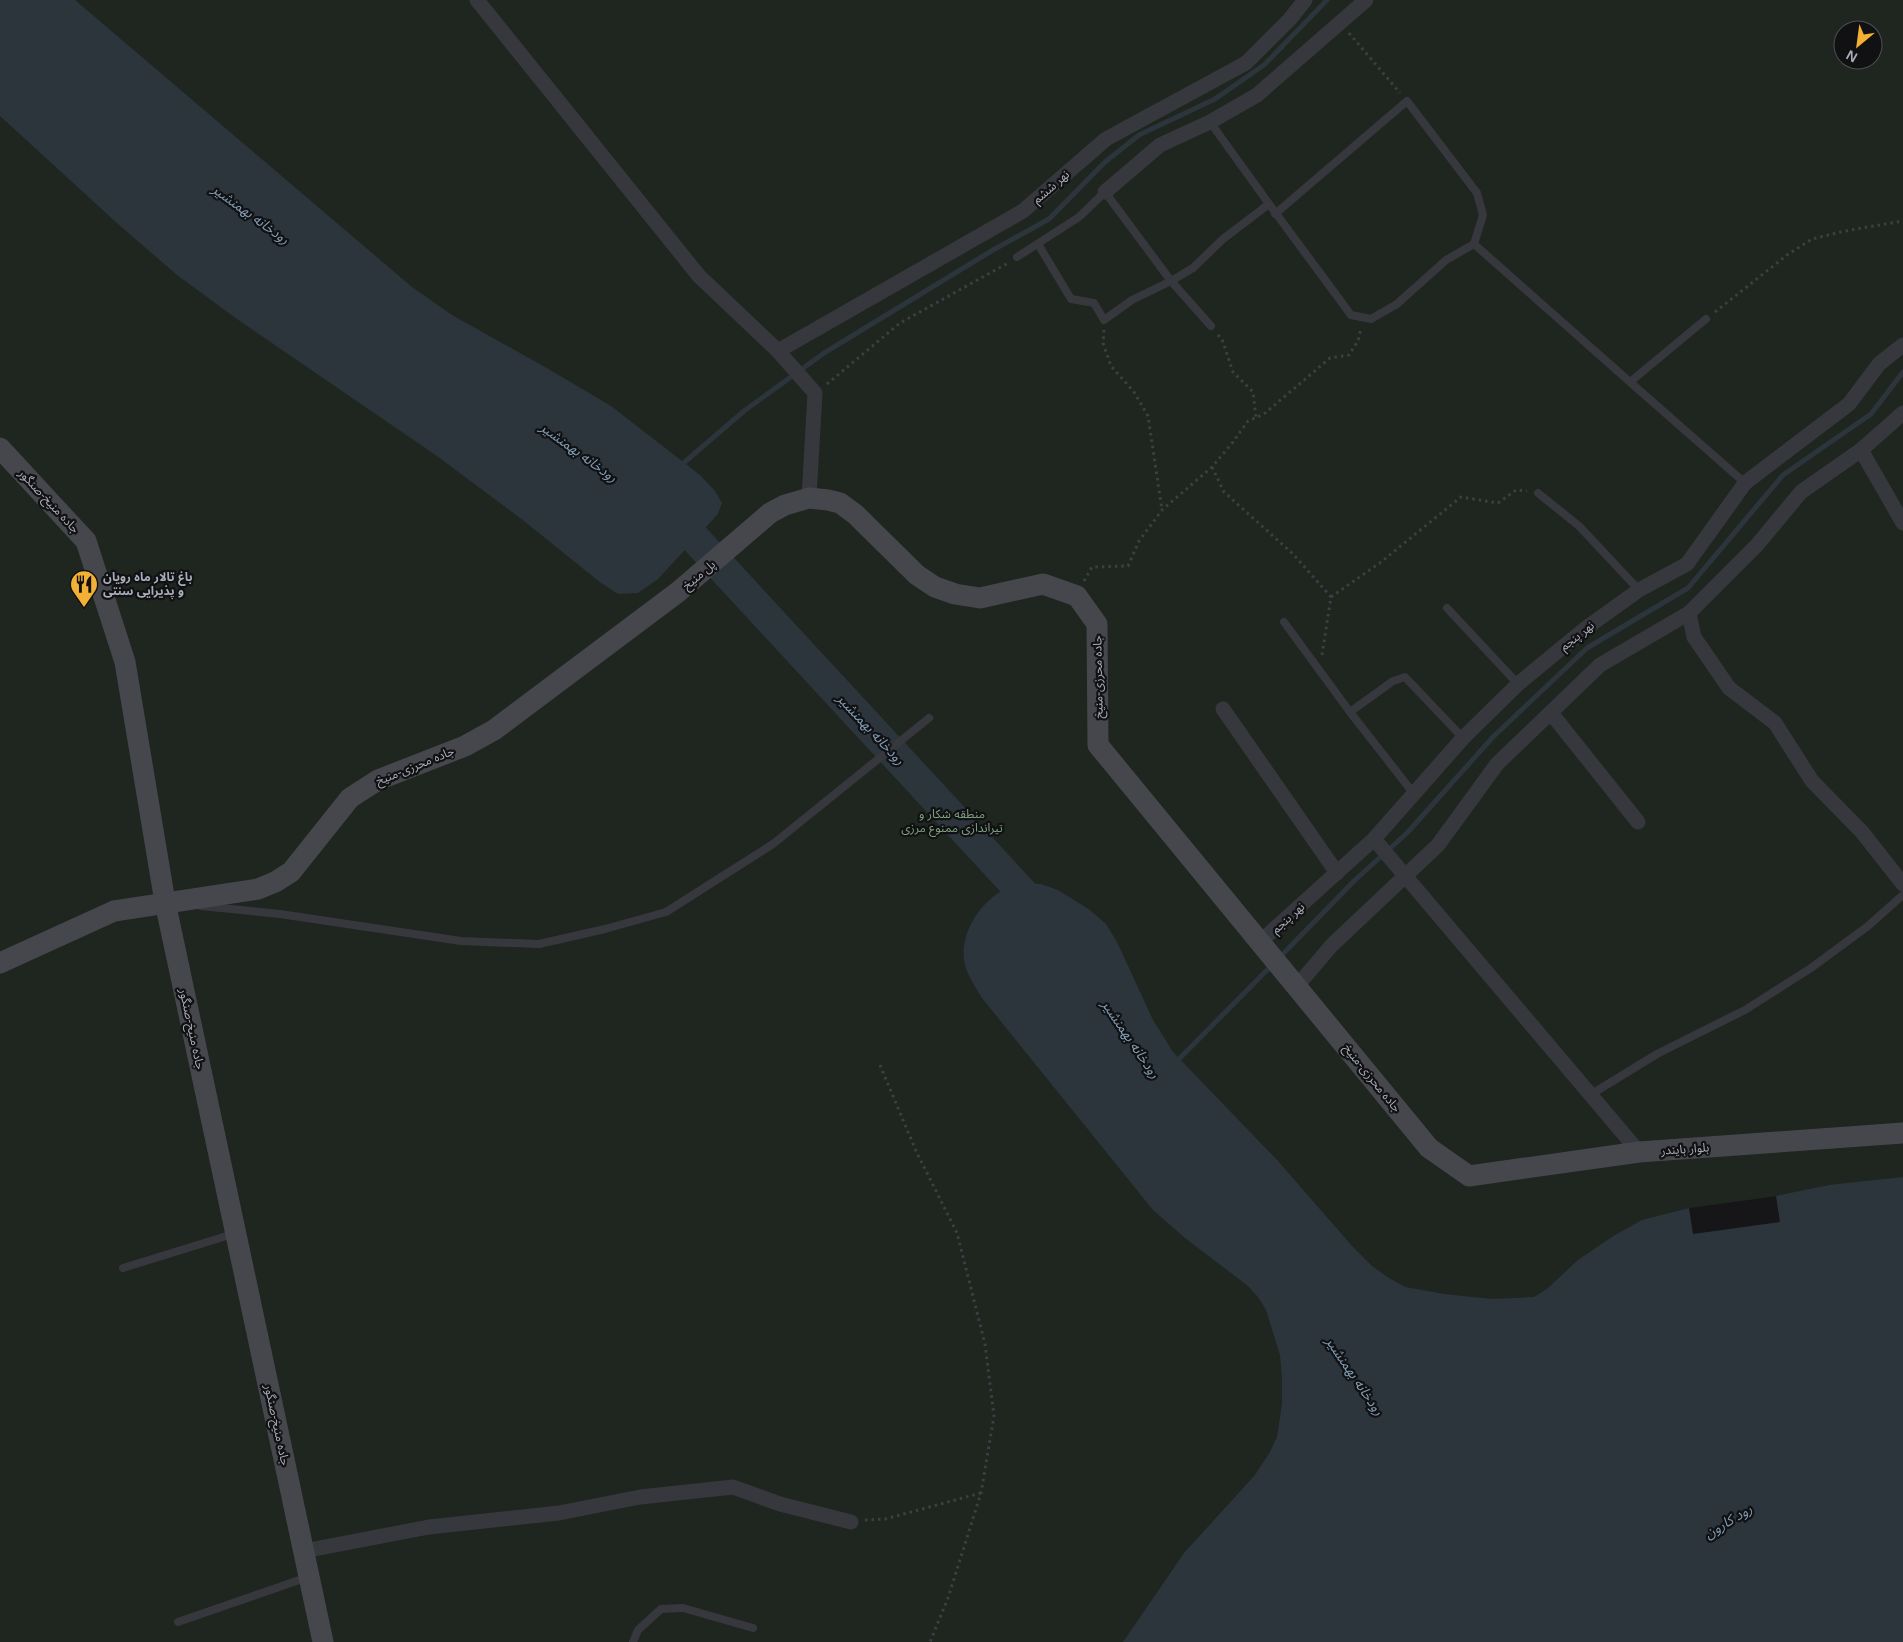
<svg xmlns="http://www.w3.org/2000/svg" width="1903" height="1642" viewBox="0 0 1903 1642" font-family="Helvetica,'Noto Sans Arabic',sans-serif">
<rect width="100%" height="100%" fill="#161618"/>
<!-- green -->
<path fill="#1e261f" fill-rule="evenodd" d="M0 0H1903V1642H0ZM1843 30H1873V60H1843Z"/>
<!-- water -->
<g fill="#2c353c">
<polygon points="0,0 75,0 412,287 452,315 545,367 611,406 700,475 715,491 722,503 718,514 658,579 638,593 618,594 601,583 524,521 437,456 237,319 177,275 118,224 0,116"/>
<path d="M1024 883 1041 884 1058 890 1090 910 1106 924 1117 942 1153 1020 1173 1052 1278 1161 1352 1246 1372 1266 1389 1278 1405 1287 1444 1294 1492 1299 1534 1297 1548 1288 1578 1260 1597 1247 1615 1235 1642 1220 1689 1208 1776 1196 1829 1185 1903 1177V1642H1123L1184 1553 1255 1475 1270 1452 1277 1437 1282 1404V1378L1280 1355 1266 1310 1258 1297 1248 1286 1185 1238 1153 1210 982 998C975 986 966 974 964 960 960 931 983 898 1009 887 1014 885 1019 885 1024 883Z"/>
</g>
<!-- pier -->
<polygon fill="#161618" points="1776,1196 1780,1222 1693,1234 1689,1208"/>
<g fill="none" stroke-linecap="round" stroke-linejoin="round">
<!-- stream -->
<g stroke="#2c353c" stroke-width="5">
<polyline points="679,467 744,411 824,353 993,250 1049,219 1105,162 1139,135 1215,99 1264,65 1327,0"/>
<polyline points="1280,957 1355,880 1407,833 1493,737 1587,648 1688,588 1783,475 1871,414 1903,372"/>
<polyline points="1176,1062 1272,965"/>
</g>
<!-- river -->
<polyline stroke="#2c353c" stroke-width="31" points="663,513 689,532 1044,916"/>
<!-- path -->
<g stroke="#3d3f44" stroke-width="3" stroke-dasharray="2.5 4" stroke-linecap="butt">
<polyline points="1349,33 1400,93"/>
<polyline points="1715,312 1787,255 1812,239 1845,231 1903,221"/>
<polyline points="1104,330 1103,343 1111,366 1134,392 1148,416 1162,510"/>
<polyline points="1218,335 1222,339 1233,372 1253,392 1256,418"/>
<polyline points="827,384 900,323 1008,263"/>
<polyline points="1212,467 1224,492 1293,554 1331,597 1322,655"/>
<polyline points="1084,581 1092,567 1128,566 1139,541 1162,510 1212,467 1233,442 1248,421 1264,414 1330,358 1349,355 1358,341 1361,328"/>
<polyline points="1331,597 1381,562 1461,497 1498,503 1516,490 1527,491"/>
<polyline points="880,1065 916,1151 957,1233 985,1344 994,1416 981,1493 948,1598 930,1642"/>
<polyline points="865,1520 885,1519 981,1493"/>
</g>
<!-- lane -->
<g stroke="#37383d" stroke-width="8">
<polyline points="1210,122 1269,204 1351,315 1371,319 1397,304 1446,260 1474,244 1630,382"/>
<polyline points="1275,214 1407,101 1477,193 1483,215 1474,244"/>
<polyline points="1038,244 1071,299 1094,303 1104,320 1132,300 1171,281 1211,326"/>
<polyline points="1017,257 1079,217 1105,192 1171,281 1193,268 1223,239 1269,204"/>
<polyline points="1706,319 1630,382 1745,483"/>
<polyline points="1538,493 1579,526 1639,590"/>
<polyline points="1447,608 1518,684"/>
<polyline points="1284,622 1350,712"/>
<polyline points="1414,794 1350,712 1393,681 1405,677 1463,738"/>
<polyline points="201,906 280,914 461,941 539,944 605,929 666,912 773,844 929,718"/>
<polyline points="1590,1095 1657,1054 1745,1010 1811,968 1868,926 1903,895"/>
<polyline points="123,1268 233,1234"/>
<polyline points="178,1622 308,1577"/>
<polyline points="633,1642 638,1630 661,1609 683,1608 753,1628"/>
</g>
<!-- street -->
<g stroke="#37383d" stroke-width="15">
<polyline points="477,0 699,276 778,351 815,393 809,498"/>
<polyline points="1105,192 1160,145 1210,122 1257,95 1366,0"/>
<polyline points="778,351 1023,211 1106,139 1246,63 1290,19 1305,0"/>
<polyline points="1861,450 1903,523"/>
<polyline points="1689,613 1694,637 1729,688 1775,723 1812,781 1862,832 1903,884"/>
<polyline points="1223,709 1337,873"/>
<polyline points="1551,713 1638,822"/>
<polyline points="1374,839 1639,1152"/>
<polyline points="1260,942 1374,839 1463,738 1518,684 1586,628 1639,590 1687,564 1745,483 1849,404 1879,364 1903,345"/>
<polyline points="1297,986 1332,945 1438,845 1497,764 1600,665 1689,613 1757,545 1801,492 1861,450 1903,413"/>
<polyline points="304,1551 429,1527 559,1513 640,1497 733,1487 780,1504 851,1522"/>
</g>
<!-- secondary -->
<g stroke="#45474d" stroke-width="21">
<polyline points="0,448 86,541 125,662 165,902 323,1642"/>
<polyline points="0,963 114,911 258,889 275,882 291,872 350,798 378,780 465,746 494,730 678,592 770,513 785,505 809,498 828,500 840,503 855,514 917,575 935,587 955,594 980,598 1043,584 1077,596 1097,624 1098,745 1429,1148 1469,1176 1639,1152 1903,1133"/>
</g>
</g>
<!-- icons -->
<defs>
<g id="restaurant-pin" transform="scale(1.4375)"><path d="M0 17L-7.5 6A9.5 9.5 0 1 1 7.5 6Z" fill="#f2b134" stroke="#111113"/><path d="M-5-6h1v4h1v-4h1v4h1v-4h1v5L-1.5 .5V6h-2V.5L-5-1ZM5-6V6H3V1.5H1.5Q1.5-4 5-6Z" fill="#111"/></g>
</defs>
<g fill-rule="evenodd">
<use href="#restaurant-pin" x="84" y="584"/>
</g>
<g text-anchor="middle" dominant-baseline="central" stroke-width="4.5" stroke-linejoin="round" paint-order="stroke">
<!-- street labels -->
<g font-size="12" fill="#a8adb8" stroke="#111113">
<text transform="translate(1051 187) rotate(-41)">نهر ششم</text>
<text transform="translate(49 501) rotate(47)">جاده منیخ-صنگور</text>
<text transform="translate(699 575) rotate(-40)">پل منیخ</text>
<text transform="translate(1577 636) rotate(-38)">نهر پنجم</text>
<text transform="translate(1098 677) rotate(-91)">جاده محرزی-منیخ</text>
<text transform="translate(415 766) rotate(-22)">جاده محرزی-منیخ</text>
<text transform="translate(1288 918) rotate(-42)">نهر پنجم</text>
<text transform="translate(192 1029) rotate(78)">جاده منیخ-صنگور</text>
<text transform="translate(1372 1078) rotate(51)">جاده محرزی-منیخ</text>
<text transform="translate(1685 1149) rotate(-4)">بلوار بایندر</text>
<text transform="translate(277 1425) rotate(78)">جاده منیخ-صنگور</text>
</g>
<!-- poi labels -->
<g font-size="12" font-weight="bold" fill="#a8adb8" stroke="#111113" text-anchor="start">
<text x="103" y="577">باغ تالار ماه رویان<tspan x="103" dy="14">و پذیرایی سنتی</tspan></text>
</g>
<!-- park labels -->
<g font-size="12" fill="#7fa381" stroke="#111113">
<text x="952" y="814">منطقه شکار و<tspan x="952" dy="14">تیراندازی ممنوع مرزی</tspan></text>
</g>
<!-- water labels -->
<g font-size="14" font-style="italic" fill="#7f9bb3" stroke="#111113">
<text transform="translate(251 214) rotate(36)">رودخانه بهمنشیر</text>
<text transform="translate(579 452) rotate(36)">رودخانه بهمنشیر</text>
<text transform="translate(871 729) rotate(47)">رودخانه بهمنشیر</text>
<text transform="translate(1131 1039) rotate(56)">رودخانه بهمنشیر</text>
<text transform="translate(1355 1376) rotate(56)">رودخانه بهمنشیر</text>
<text transform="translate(1728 1521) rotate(-31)">رود کارون</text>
</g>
</g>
<!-- north arrow -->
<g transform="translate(1858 45) rotate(209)"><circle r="24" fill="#111113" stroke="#4d4f55"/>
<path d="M0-4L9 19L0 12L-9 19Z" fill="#f2b134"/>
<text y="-8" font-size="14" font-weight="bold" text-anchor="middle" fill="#a8adb8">N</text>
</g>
</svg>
